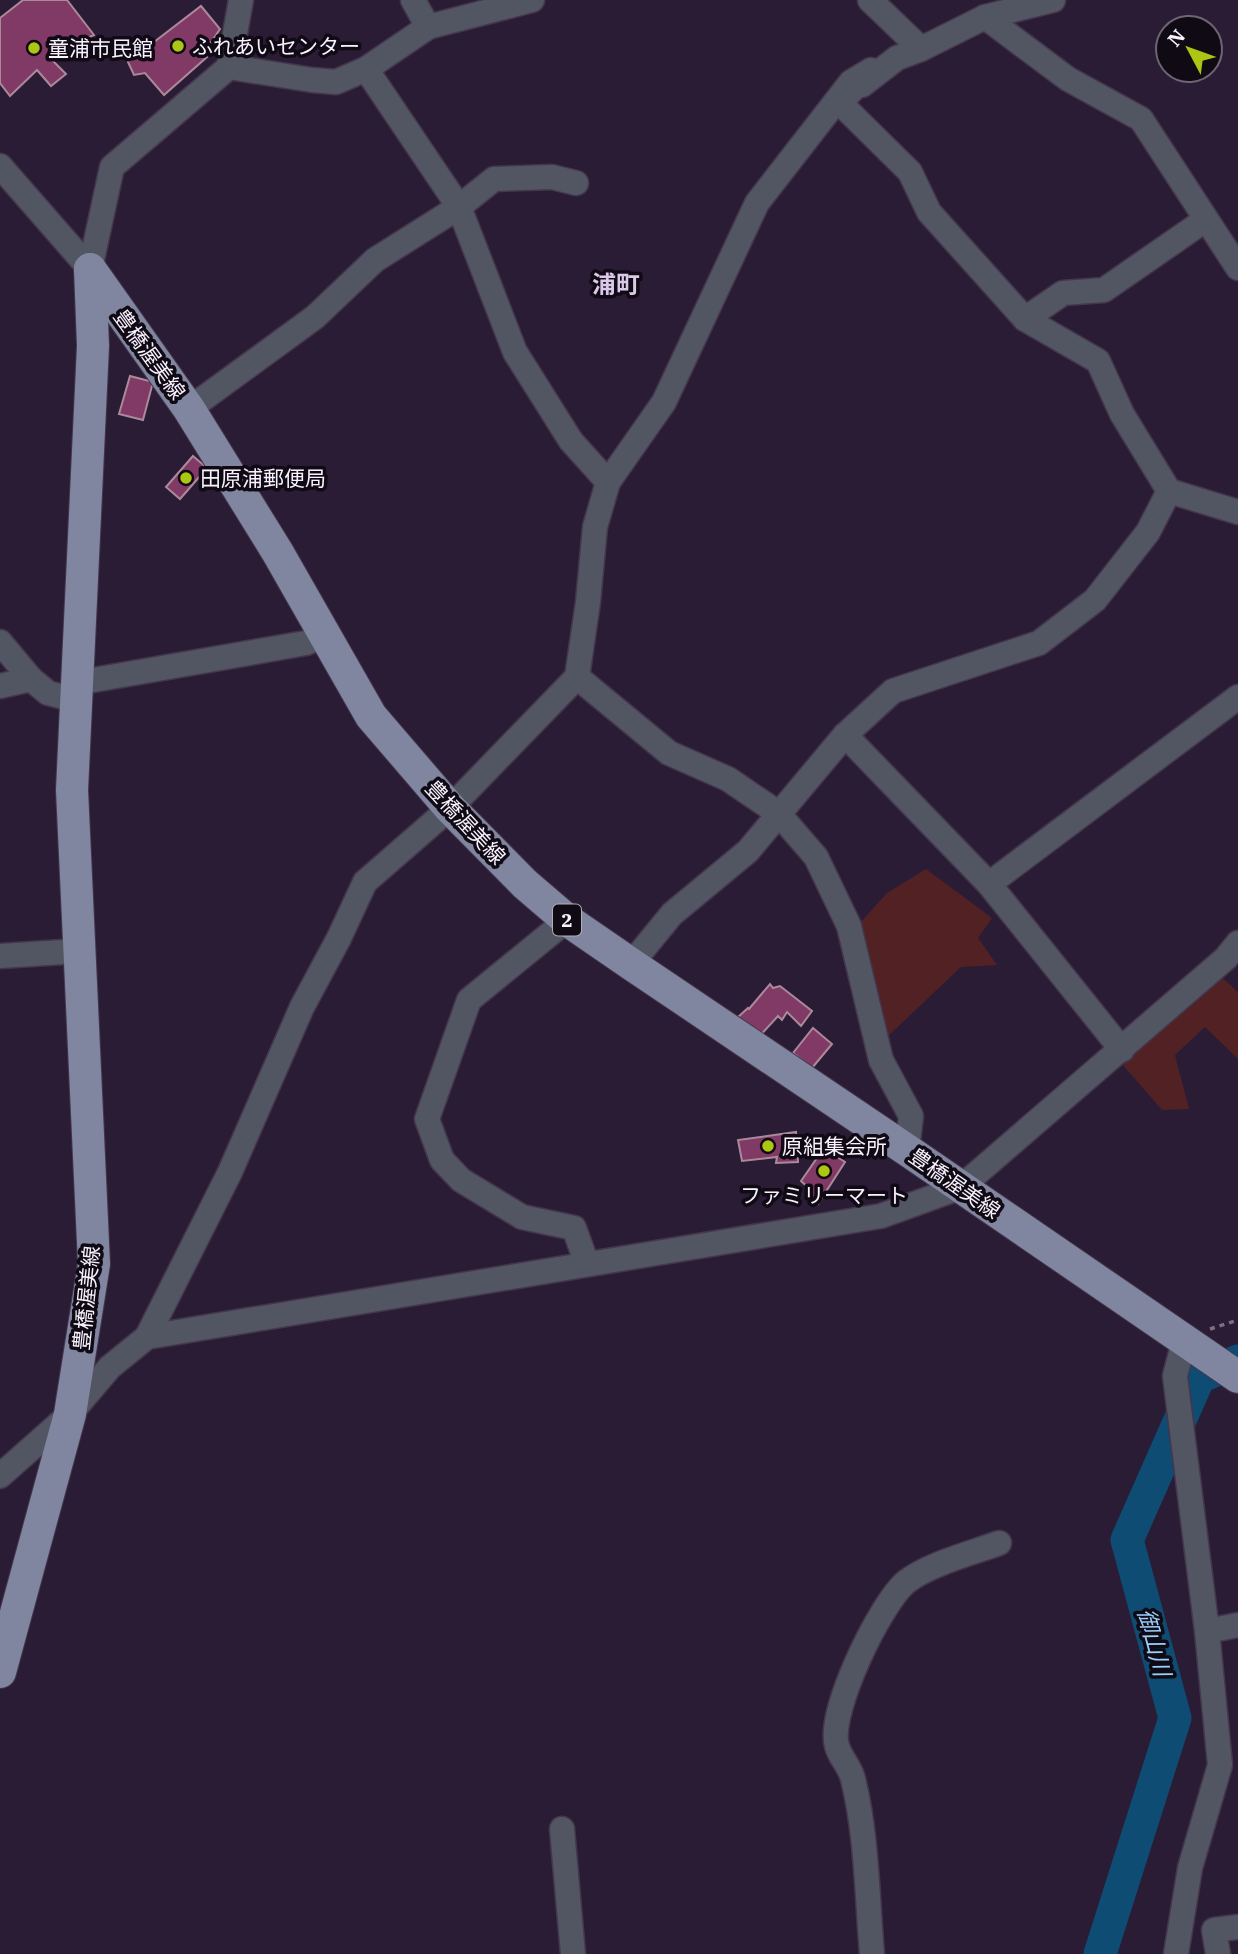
<svg xmlns="http://www.w3.org/2000/svg" width="1238" height="1954" viewBox="0 0 1238 1954" font-family="'IBM Plex Serif','Noto Sans JP',serif">
<rect width="100%" height="100%" fill="#2b1c35"/>
<!-- green -->
<g fill="#512124">
<polygon points="926,869 992,918 978,938 997,965 961,967 886,1038 858,925 887,893"/>
<polygon points="1215,971 1238,992 1238,1059 1205,1027 1175,1055 1189,1109 1162,1110 1123,1065"/>
</g>
<g fill="none" stroke-linecap="round" stroke-linejoin="round">
<!-- river -->
<polyline stroke="#0e4c74" stroke-width="33" points="1100,1954 1175,1718 1127,1540 1199,1377 1238,1361"/>
</g>
<!-- building -->
<g fill="#803a65" stroke="#ab899b" stroke-width="2">
<polygon points="23,0 67,0 94,35 83,40 90,50 81,57 71,47 51,59 66,74 51,86 37,70 10,96 0,83 0,18"/>
<polygon points="201,6 220,29 204,53 207,57 164,95 145,73 134,75 128,62"/>
<polygon points="130,376 153,382 143,420 119,414"/>
<polygon points="193,456 207,468 180,499 166,487"/>
<polygon points="770,984 773,988 780,986 812,1011 801,1026 787,1012 782,1020 778,1016 758,1038 737,1018 748,1008 749,1009"/>
<polygon points="813,1028 832,1044 812,1068 793,1053"/>
<polygon points="796,1132 798,1162 776,1163 777,1157 742,1161 738,1140"/>
<polygon points="824,1148 845,1162 818,1204 806,1196 811,1190 801,1181"/>
</g>
<g fill="none" stroke-linecap="round" stroke-linejoin="round">
<!-- minor casing -->
<g stroke="#44364d" stroke-width="27">
<g id="minor">
<polyline points="413,0 428,27"/>
<polyline points="870,0 921,49"/>
<polyline points="985,17 1068,79 1141,119 1238,268"/>
<polyline points="229,67 312,80 336,82 366,69 428,27 532,0"/>
<polyline points="366,69 459,207 515,352 571,441 608,482"/>
<polyline points="862,85 897,58 921,49 985,17 1053,0"/>
<polyline points="840,103 910,172 929,212 1025,319 1098,361 1122,414 1169,491 1238,512"/>
<polyline points="0,166 90,269"/>
<polyline points="90,269 112,167 229,67 241,0"/>
<polyline points="1025,319 1063,293 1104,290 1205,220"/>
<polyline points="189,409 315,317 375,260 459,207 494,179 552,177 576,183"/>
<polyline points="0,642 31,679"/>
<polyline points="577,677 669,753 728,779 778,813 816,857 849,926 881,1060 911,1116 907,1150"/>
<polyline points="76,683 306,643 325,635"/>
<polyline points="0,686 31,679 48,693 75,700"/>
<polyline points="845,735 989,884 1122,1050"/>
<polyline points="989,884 1238,697"/>
<polyline points="567,920 469,1000 427,1119 442,1160 461,1180 522,1217 574,1228 587,1264"/>
<polyline points="0,956 79,951"/>
<polyline points="631,964 672,914 748,851 845,735 893,691 1039,643 1095,600 1148,532 1169,491"/>
<polyline points="147,1337 230,1172 302,1007 339,938 365,882 450,808 577,677 588,602 595,527 608,482 664,402 757,203 851,82 871,70 840,103"/>
<polyline points="0,1476 70,1414 110,1367 147,1337 881,1216 961,1187 1226,958 1238,943"/>
<polyline points="1207,1631 1238,1625"/>
<polyline points="562,1829 573,1954"/>
<path d="M872 1954C867 1896 867 1836 853 1779 850 1766 840 1758 837 1746 827 1713 880 1604 906 1582 929 1564 972 1553 999 1543"/>
<polyline points="1176,1954 1190,1868 1220,1765 1207,1631 1175,1376 1184,1341"/>
<polyline points="1218,1954 1214,1930 1238,1927"/>
</g>
</g>
<!-- major casing -->
<g stroke="#44364d" stroke-width="34">
<g id="major">
<polyline points="90,269 189,409 278,553 371,716 450,808 525,884 567,920 631,964 907,1150 1238,1377"/>
<polyline points="0,1672 70,1414 94,1264 72,790 93,346 90,269"/>
</g>
</g>
<!-- path -->
<polyline stroke="#7b7084" stroke-width="3.5" stroke-dasharray="5 5" stroke-linecap="butt" points="1210,1329 1238,1320"/>
<!-- minor -->
<use href="#minor" stroke="#525562" stroke-width="24"/>
<!-- major -->
<use href="#major" stroke="#8085a0" stroke-width="32"/>
</g>
<!-- markers -->
<g fill="#acc613" stroke="#100a15" stroke-width="2.5">
<circle cx="178" cy="46" r="7"/>
<circle cx="34" cy="48" r="7"/>
<circle cx="186" cy="478" r="7"/>
<circle cx="768" cy="1146" r="7"/>
<circle cx="824" cy="1171" r="7"/>
</g>
<g text-anchor="middle" dominant-baseline="central" stroke-width="7" stroke-linejoin="round" paint-order="stroke">
<!-- shield labels -->
<rect fill="#100a15" stroke="#b2acb8" stroke-width="2" x="553" y="904.5" width="28" height="31" rx="5"/>
<g font-size="19" font-weight="bold" fill="#f8f1fe">
<text x="567" y="920">2</text>
</g>
<!-- poi labels -->
<g font-size="21" fill="#f8f1fe" stroke="#100a15" text-anchor="start">
<text x="192" y="46">ふれあいセンター</text>
<text x="48" y="48">童浦市民館</text>
<text x="200" y="478">田原浦郵便局</text>
<text x="782" y="1146">原組集会所</text>
<text x="824" y="1195" text-anchor="middle">ファミリーマート</text>
</g>
<!-- street labels -->
<g font-size="21" fill="#f8f1fe" stroke="#100a15">
<text transform="translate(150 354) rotate(54)">豊橋渥美線</text>
<text transform="translate(466 822) rotate(47)">豊橋渥美線</text>
<text transform="translate(955 1183) rotate(35)">豊橋渥美線</text>
<text transform="translate(86 1298) rotate(-84)">豊橋渥美線</text>
</g>
<!-- water labels -->
<g font-size="23" font-style="italic" fill="#98cffc" stroke="#100a15">
<text transform="translate(1155 1642) rotate(75)">御山川</text>
</g>
<!-- quarter labels -->
<g font-size="24" font-weight="bold" fill="#dac8e8" stroke="#100a15">
<text x="616" y="284">浦町</text>
</g>
</g>
<!-- north arrow -->
<g transform="translate(1189 49) rotate(311)"><circle r="33" fill="#100a15" stroke="#6d6672" stroke-width="2"/>
<path d="M0-5L12 26L0 18L-12 26Z" fill="#acc613"/>
<text y="-10" font-size="19" font-weight="bold" text-anchor="middle" fill="#f8f1fe">N</text>
</g>
</svg>
